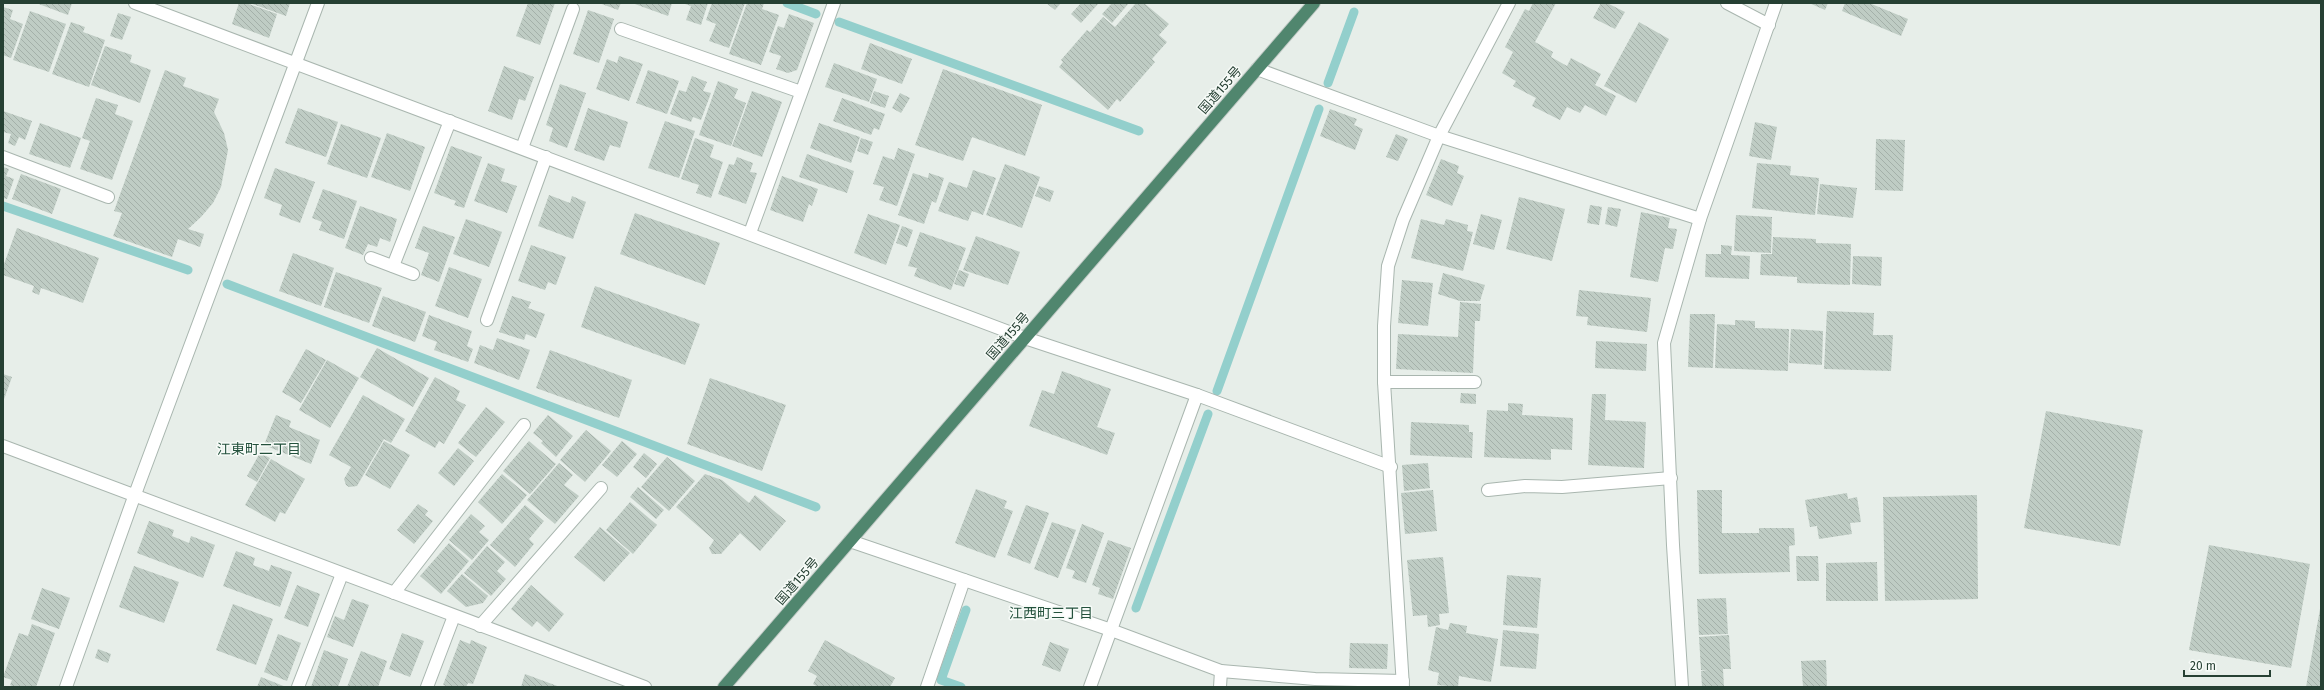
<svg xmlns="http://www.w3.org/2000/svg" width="2324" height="690" viewBox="0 0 2324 690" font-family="'Fira Sans','Noto Sans JP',sans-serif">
<defs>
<pattern id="building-back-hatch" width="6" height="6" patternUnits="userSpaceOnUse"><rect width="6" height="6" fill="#bfccc4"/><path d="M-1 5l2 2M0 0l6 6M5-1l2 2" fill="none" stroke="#a4b0a9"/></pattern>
</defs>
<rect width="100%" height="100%" fill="#e7eee9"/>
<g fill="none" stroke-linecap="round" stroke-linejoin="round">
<!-- stream -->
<g stroke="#93cfcc" stroke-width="9">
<polyline points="787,3 816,14"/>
<polyline points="839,22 1139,131"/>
<polyline points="1328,83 1354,12"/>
<polyline points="3,206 188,270"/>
<polyline points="227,284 816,507"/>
<polyline points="1217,391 1319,109"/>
<polyline points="1136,608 1208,414"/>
<polyline points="961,687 941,680 966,610"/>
</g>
</g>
<!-- building -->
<g fill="url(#building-back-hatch)">
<polygon points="36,3 72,3 68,15"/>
<polygon points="239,3 246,3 277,14 269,38 232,24"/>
<polygon points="250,3 290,3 286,16"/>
<polygon points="528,3 555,3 540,45 516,36"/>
<polygon points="599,3 621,3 618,10"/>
<polygon points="632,3 672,3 668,16"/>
<polygon points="682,3 708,3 701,25 686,20 691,6"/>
<polygon points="712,3 745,3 729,48 709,41 716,24 706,20"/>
<polygon points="747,3 764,3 762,9 779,15 761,65 729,54"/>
<polygon points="1046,3 1061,3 1055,10"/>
<polygon points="1081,3 1099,3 1081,23 1071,14"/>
<polygon points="1112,3 1129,3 1112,23 1102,14"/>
<polygon points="1136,3 1144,3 1169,24 1159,35 1167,42 1152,59 1155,62 1120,102 1117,99 1108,110 1059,67 1063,62 1061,60 1087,30 1090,32 1103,17 1115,27"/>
<polygon points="1533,3 1556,3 1535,42 1553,52 1551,57 1567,66 1571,58 1601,74 1595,85 1616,96 1606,116 1585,105 1580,113 1567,107 1560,120 1532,106 1536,98 1513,86 1516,81 1502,73 1513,52 1505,47 1525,9 1529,11"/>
<polygon points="1601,3 1607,3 1625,12 1615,29 1593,18"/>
<polygon points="1809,3 1828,3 1825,10"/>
<polygon points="1845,3 1869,3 1908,19 1901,36 1842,11"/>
<polygon points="3,7 13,10 10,19 23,24 11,58 3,55"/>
<polygon points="588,10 614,19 599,63 573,54"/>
<polygon points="30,11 66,24 49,72 13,60"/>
<polygon points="118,13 131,17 122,40 110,36"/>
<polygon points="789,14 814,23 797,70 788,73 776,69 781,56 769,52 778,26 784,28"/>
<polygon points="71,22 85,27 83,32 105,40 89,87 52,74"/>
<polygon points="1639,22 1669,39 1636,103 1604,86"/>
<polygon points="870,43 912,59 902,84 861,69"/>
<polygon points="105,46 132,55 130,62 151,70 140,103 91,85"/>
<polygon points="619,56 643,64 629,101 596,89 607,59 617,63"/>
<polygon points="834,63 877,79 869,102 825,87"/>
<polygon points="504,66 534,77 525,101 519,99 512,120 488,111"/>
<polygon points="943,69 1042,105 1025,156 972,137 963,161 915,145"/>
<polygon points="165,70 186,78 183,86 219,99 214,112 224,133 228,150 221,187 213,203 201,217 188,229 204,234 200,247 178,239 172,257 113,236 122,213 114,211"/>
<polygon points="648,70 679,81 667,114 636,103"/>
<polygon points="692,76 707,82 703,91 711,93 701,120 693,117 691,122 670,114 679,90 686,92"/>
<polygon points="718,81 738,89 734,98 746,103 731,146 699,135"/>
<polygon points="560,84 586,93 567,148 549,141 553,128 546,125"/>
<polygon points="752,91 782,102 762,157 732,146"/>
<polygon points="874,91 889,96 885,108 870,103"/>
<polygon points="900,93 910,98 901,113 892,108"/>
<polygon points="96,98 118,105 115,114 133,121 112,180 80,169 90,141 82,138"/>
<polygon points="842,98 885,114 879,130 874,128 871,135 833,121"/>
<polygon points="298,108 338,122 326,157 285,143"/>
<polygon points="588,108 628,122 620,148 610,145 604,161 574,150"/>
<polygon points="1330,109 1357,119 1354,125 1363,129 1355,150 1320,136"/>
<polygon points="3,111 32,121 25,140 19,137 15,146 8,143 11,134 3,132"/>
<polygon points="665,121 695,131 679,178 648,168"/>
<polygon points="1755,122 1777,127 1771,160 1749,156"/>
<polygon points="40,123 81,138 70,168 29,154"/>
<polygon points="819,123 860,137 851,163 810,148"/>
<polygon points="341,124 381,138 367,178 327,164"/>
<polygon points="387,133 425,147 410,191 371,177"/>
<polygon points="1396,134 1408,139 1398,161 1386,157"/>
<polygon points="695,138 714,145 710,157 723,162 711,198 696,193 699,185 681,179"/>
<polygon points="861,138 873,142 868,155 857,151"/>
<polygon points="1876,139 1905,140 1903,191 1875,190"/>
<polygon points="451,146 482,157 464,208 454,205 456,201 434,193"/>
<polygon points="898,148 915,154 897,206 879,200 884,187 873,184 883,156 894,160"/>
<polygon points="807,154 854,171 847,193 799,177"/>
<polygon points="737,157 753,163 750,172 757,173 746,204 718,194 729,164 734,165"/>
<polygon points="1441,159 1459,166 1457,173 1464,176 1452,206 1426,195"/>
<polygon points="488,163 505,169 501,181 517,186 507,213 474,201"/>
<polygon points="1757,163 1791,166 1790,175 1819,178 1815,215 1752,208"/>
<polygon points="1005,164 1040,177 1022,228 986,215"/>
<polygon points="3,167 9,169 6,176 14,179 7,199 3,198"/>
<polygon points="275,168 315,182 300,223 279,215 282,205 264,198"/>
<polygon points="973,170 996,178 983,215 972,211 968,221 938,211 949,182 967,188"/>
<polygon points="913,173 928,178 929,173 944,178 936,203 932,201 924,224 898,215"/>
<polygon points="21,174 61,189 52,214 12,199"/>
<polygon points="782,176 818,189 812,206 809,204 803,222 770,210"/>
<polygon points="1820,184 1857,188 1853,218 1817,214"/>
<polygon points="1039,186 1054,191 1050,202 1035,196"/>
<polygon points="323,189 357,201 344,239 319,230 322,222 312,218"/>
<polygon points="549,195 570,203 572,196 586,202 573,239 538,226"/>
<polygon points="1519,197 1565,209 1552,261 1506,249"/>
<polygon points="1590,205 1602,207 1599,225 1587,223"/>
<polygon points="360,206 397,219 390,242 380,238 377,247 368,244 363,255 345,248"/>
<polygon points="1608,207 1621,209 1617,227 1605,224"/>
<polygon points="1641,212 1670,218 1668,228 1677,229 1673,249 1665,248 1658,282 1630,277"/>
<polygon points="635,213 720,243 705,285 620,254"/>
<polygon points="868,214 900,225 886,265 854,253"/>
<polygon points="1481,214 1502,220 1494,250 1473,244"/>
<polygon points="1736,215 1772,217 1771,253 1734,251"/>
<polygon points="466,219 502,232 489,267 453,254"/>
<polygon points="1421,219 1444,225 1446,219 1468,225 1467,231 1473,232 1463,271 1411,258"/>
<polygon points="423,226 455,237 439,282 421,275 429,253 415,248"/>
<polygon points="902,226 913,230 907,247 896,243"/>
<polygon points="17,228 99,258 83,303 41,288 39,295 32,292 34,286 3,275 3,267"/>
<polygon points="920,232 966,248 951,290 914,276 917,268 908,266"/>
<polygon points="976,236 1020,252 1008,285 963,270"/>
<polygon points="1773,237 1816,239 1816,243 1851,244 1850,285 1797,283 1797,277 1760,275 1761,254 1772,254"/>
<polygon points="531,245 566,257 556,285 548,282 545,290 518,281"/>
<polygon points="1721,245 1732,246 1731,255 1750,256 1749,279 1705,277 1706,254 1721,254"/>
<polygon points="293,253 334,268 321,306 279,291"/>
<polygon points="1853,256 1882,257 1881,286 1852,284"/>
<polygon points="449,267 482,279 468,318 435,306"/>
<polygon points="959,270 969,274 964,287 954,284"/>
<polygon points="336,272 382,288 369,323 324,307"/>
<polygon points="1443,273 1485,285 1480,301 1460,301 1438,294"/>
<polygon points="1402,280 1433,283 1428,326 1398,323"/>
<polygon points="595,286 700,324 685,365 581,327"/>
<polygon points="1579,290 1651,298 1647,332 1587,325 1588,317 1576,316"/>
<polygon points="383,296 426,312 415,342 372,326"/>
<polygon points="512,296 531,302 528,308 545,314 536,338 526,334 524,340 499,332"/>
<polygon points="1460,302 1481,304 1480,321 1475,321 1473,373 1396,369 1398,334 1458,337"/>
<polygon points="1827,311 1874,313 1873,335 1893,335 1891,371 1824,369"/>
<polygon points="1690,314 1715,314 1713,368 1688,367"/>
<polygon points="429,315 472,331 467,346 473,349 468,362 434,350 437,342 422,336"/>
<polygon points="1735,320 1755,321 1755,328 1789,329 1788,371 1715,368 1717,324 1735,325"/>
<polygon points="1791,329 1823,331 1822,365 1789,363"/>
<polygon points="497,338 530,350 519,380 474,363 480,345 493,350"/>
<polygon points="1596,341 1647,344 1646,371 1595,368"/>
<polygon points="377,348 429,378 413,407 360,377"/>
<polygon points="306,349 326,360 301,403 282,392"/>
<polygon points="550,350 632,380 619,418 536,388"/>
<polygon points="327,360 359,378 330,428 299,410"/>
<polygon points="1062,371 1111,389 1097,427 1115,433 1107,455 1029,426 1042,390 1054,394"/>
<polygon points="3,374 12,377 3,402"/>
<polygon points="435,377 460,391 456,400 466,405 444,444 439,441 435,448 405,431"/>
<polygon points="710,378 786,405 762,471 687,444"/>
<polygon points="1461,393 1476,394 1476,404 1460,403"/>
<polygon points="1592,394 1606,394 1605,420 1646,422 1644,468 1588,465"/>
<polygon points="363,395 405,419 391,443 384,439 357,486 349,487 346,485 344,479 351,467 329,455"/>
<polygon points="1508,403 1523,404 1522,415 1573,418 1572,450 1551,449 1551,460 1484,457 1487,410 1508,411"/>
<polygon points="486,407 505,422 476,457 458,443"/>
<polygon points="2046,411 2143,430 2120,546 2024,528"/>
<polygon points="276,415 291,421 289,427 320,440 311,464 264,445"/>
<polygon points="548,415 573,436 556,457 541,443 543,441 533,433"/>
<polygon points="1411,422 1469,425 1469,432 1473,432 1472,458 1410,455"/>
<polygon points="586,430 611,451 585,482 560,460"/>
<polygon points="384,441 410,455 390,489 365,475"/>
<polygon points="529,441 556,464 530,494 503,471"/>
<polygon points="622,441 637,454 617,477 602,465"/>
<polygon points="458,448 474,461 454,486 438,473"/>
<polygon points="260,453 270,458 257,482 247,476"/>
<polygon points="644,453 657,464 646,478 633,467"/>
<polygon points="667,457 695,481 669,511 641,487"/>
<polygon points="271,459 305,479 285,514 280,512 275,522 245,505"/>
<polygon points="559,463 573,475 564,485 579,496 555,524 527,500"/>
<polygon points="1428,463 1430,488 1404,491 1402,465"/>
<polygon points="502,474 527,495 502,524 478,502"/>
<polygon points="705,474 722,480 749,503 755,495 786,521 760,551 740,533 721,554 712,554 709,548 714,540 676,507"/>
<polygon points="638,487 664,510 656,519 630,497"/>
<polygon points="976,489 1007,501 1004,508 1013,511 995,558 955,543"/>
<polygon points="1433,490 1437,531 1405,534 1401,493"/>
<polygon points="1697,490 1722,490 1722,533 1759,533 1759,528 1794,528 1795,545 1789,546 1790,572 1699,574"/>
<polygon points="1847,493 1848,499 1857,497 1861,522 1850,523 1852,534 1819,539 1817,526 1810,527 1805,500"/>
<polygon points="1977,495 1978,599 1885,601 1883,497"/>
<polygon points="630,502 657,525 633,554 606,530"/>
<polygon points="418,504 428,511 425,515 433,521 414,544 397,530"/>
<polygon points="525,505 544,521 529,539 534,544 515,567 490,545"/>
<polygon points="1026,505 1049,513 1030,564 1007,555"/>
<polygon points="471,514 485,526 479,532 489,540 472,560 449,540"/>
<polygon points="149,521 174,530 172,536 189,543 191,536 215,545 203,578 137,553"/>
<polygon points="1052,522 1076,530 1058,578 1034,569"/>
<polygon points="1082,524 1104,533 1086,583 1072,578 1075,571 1066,568"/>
<polygon points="600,527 630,553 604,582 574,557"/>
<polygon points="1108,540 1131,548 1113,599 1098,594 1100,588 1092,585"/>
<polygon points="449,543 469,561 441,594 420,576"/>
<polygon points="2209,545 2310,564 2291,668 2189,650"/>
<polygon points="487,546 505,562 497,571 506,579 491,596 464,573"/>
<polygon points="236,551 255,558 253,565 269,571 271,565 292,572 280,607 223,586"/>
<polygon points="1796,556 1818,556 1819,581 1797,581"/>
<polygon points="1443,557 1449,613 1439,614 1440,625 1428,627 1427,615 1413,616 1407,560"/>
<polygon points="1877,562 1878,601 1826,601 1826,563"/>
<polygon points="134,566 179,582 164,623 119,607"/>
<polygon points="462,574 488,596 483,603 466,607 447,591"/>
<polygon points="1507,575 1541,578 1537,628 1503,625"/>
<polygon points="297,585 320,594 308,627 284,618"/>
<polygon points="531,585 564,614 549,632 537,621 532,627 511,609"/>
<polygon points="42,588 70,598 59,629 31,619"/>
<polygon points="1726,598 1728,634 1699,635 1697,599"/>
<polygon points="352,599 369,605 353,647 327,637 335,616 344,620"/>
<polygon points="233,604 273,619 256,665 216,650"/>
<polygon points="2320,609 2321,687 2306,687"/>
<polygon points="1450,623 1467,626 1466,633 1498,639 1491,682 1459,676 1458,687 1437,685 1439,673 1428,670 1436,627 1448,630"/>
<polygon points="32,624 55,633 36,687 14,687 10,685 12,680 3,677 19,633 28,636"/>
<polygon points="1503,630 1539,634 1536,669 1500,666"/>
<polygon points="402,633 424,641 410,677 389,669"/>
<polygon points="278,634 301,643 287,681 264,672"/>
<polygon points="1729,635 1731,669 1723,669 1724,687 1702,687 1701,671 1707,670 1701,670 1699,637"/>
<polygon points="460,640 470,644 471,640 487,647 473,684 468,683 466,687 449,687 443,685"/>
<polygon points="825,640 895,678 890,687 818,687 813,684 817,676 808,671"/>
<polygon points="1050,642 1069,649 1060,672 1042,665"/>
<polygon points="1350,643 1388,644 1387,669 1349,668"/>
<polygon points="98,649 111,654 108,663 95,658"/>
<polygon points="324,650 348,659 338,687 311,687"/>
<polygon points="361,651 387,661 378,687 347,687"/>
<polygon points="1826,660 1827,687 1803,687 1801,661"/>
<polygon points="525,674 560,687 521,687"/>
<polygon points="261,677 286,687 257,687"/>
</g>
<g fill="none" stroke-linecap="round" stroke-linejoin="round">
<!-- service casing -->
<g stroke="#a9b6af" stroke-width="14">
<g id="service">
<polyline points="1727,3 1769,25"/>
<polyline points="621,29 801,92"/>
<polyline points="522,148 573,9"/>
<polyline points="3,157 108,197"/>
<polyline points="371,258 413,274"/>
<polyline points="393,266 450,121"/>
<polyline points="487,320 546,157"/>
<polyline points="1384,382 1475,382"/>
<polyline points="1488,490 1525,486 1562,487 1671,478"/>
<polyline points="394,593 524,425"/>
<polyline points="480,626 601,488"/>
<polyline points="298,687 342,574"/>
<polyline points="427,687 454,616"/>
</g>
</g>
<!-- minor casing -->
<g stroke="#a9b6af" stroke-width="14">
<g id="minor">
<polyline points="135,3 1025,338 1197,395"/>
<polyline points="1257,69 1439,136 1700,219"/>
<polyline points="750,233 834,3"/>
<polyline points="3,446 645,687"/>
<polyline points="850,541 1111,630 1221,671 1315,679 1403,681"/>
<polyline points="66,687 134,497 318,3"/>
<polyline points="927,687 964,580"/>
<polyline points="1090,687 1197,395 1391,467"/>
<polyline points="1220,687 1221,671"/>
<polyline points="1403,687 1384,382 1384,326 1388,266 1403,220 1439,136 1509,3"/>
<polyline points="1682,687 1673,545 1664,343 1700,219 1776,3"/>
</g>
</g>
<!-- trunk casing -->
<g stroke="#c2cac6" stroke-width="14">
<polyline id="trunk" points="724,687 1314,3"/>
</g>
<!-- service -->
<use href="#service" stroke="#fff" stroke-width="12"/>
<!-- minor -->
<use href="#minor" stroke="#fff" stroke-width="12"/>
<!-- trunk -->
<use href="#trunk" stroke="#50866e" stroke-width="12"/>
</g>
<g text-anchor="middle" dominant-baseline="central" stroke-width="3" stroke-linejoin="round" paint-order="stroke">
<!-- street labels -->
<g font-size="13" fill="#264033" stroke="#f7fbf8">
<text transform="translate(1220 90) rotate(-49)">国道155号</text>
<text transform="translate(1008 336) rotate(-49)">国道155号</text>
<text transform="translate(797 581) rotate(-49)">国道155号</text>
</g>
<!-- neighbourhood labels -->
<g font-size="14" fill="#23513c" stroke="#f7fbf8">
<text x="259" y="449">江東町二丁目</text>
<text x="1051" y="613">江西町三丁目</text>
</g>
</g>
<!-- border -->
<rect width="2324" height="690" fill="none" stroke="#264033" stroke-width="8"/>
<!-- scale -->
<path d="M2184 670v6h86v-6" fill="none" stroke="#264033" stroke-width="2"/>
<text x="2190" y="670" font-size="12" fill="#264033" stroke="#f7fbf8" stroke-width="3" paint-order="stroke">20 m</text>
</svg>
